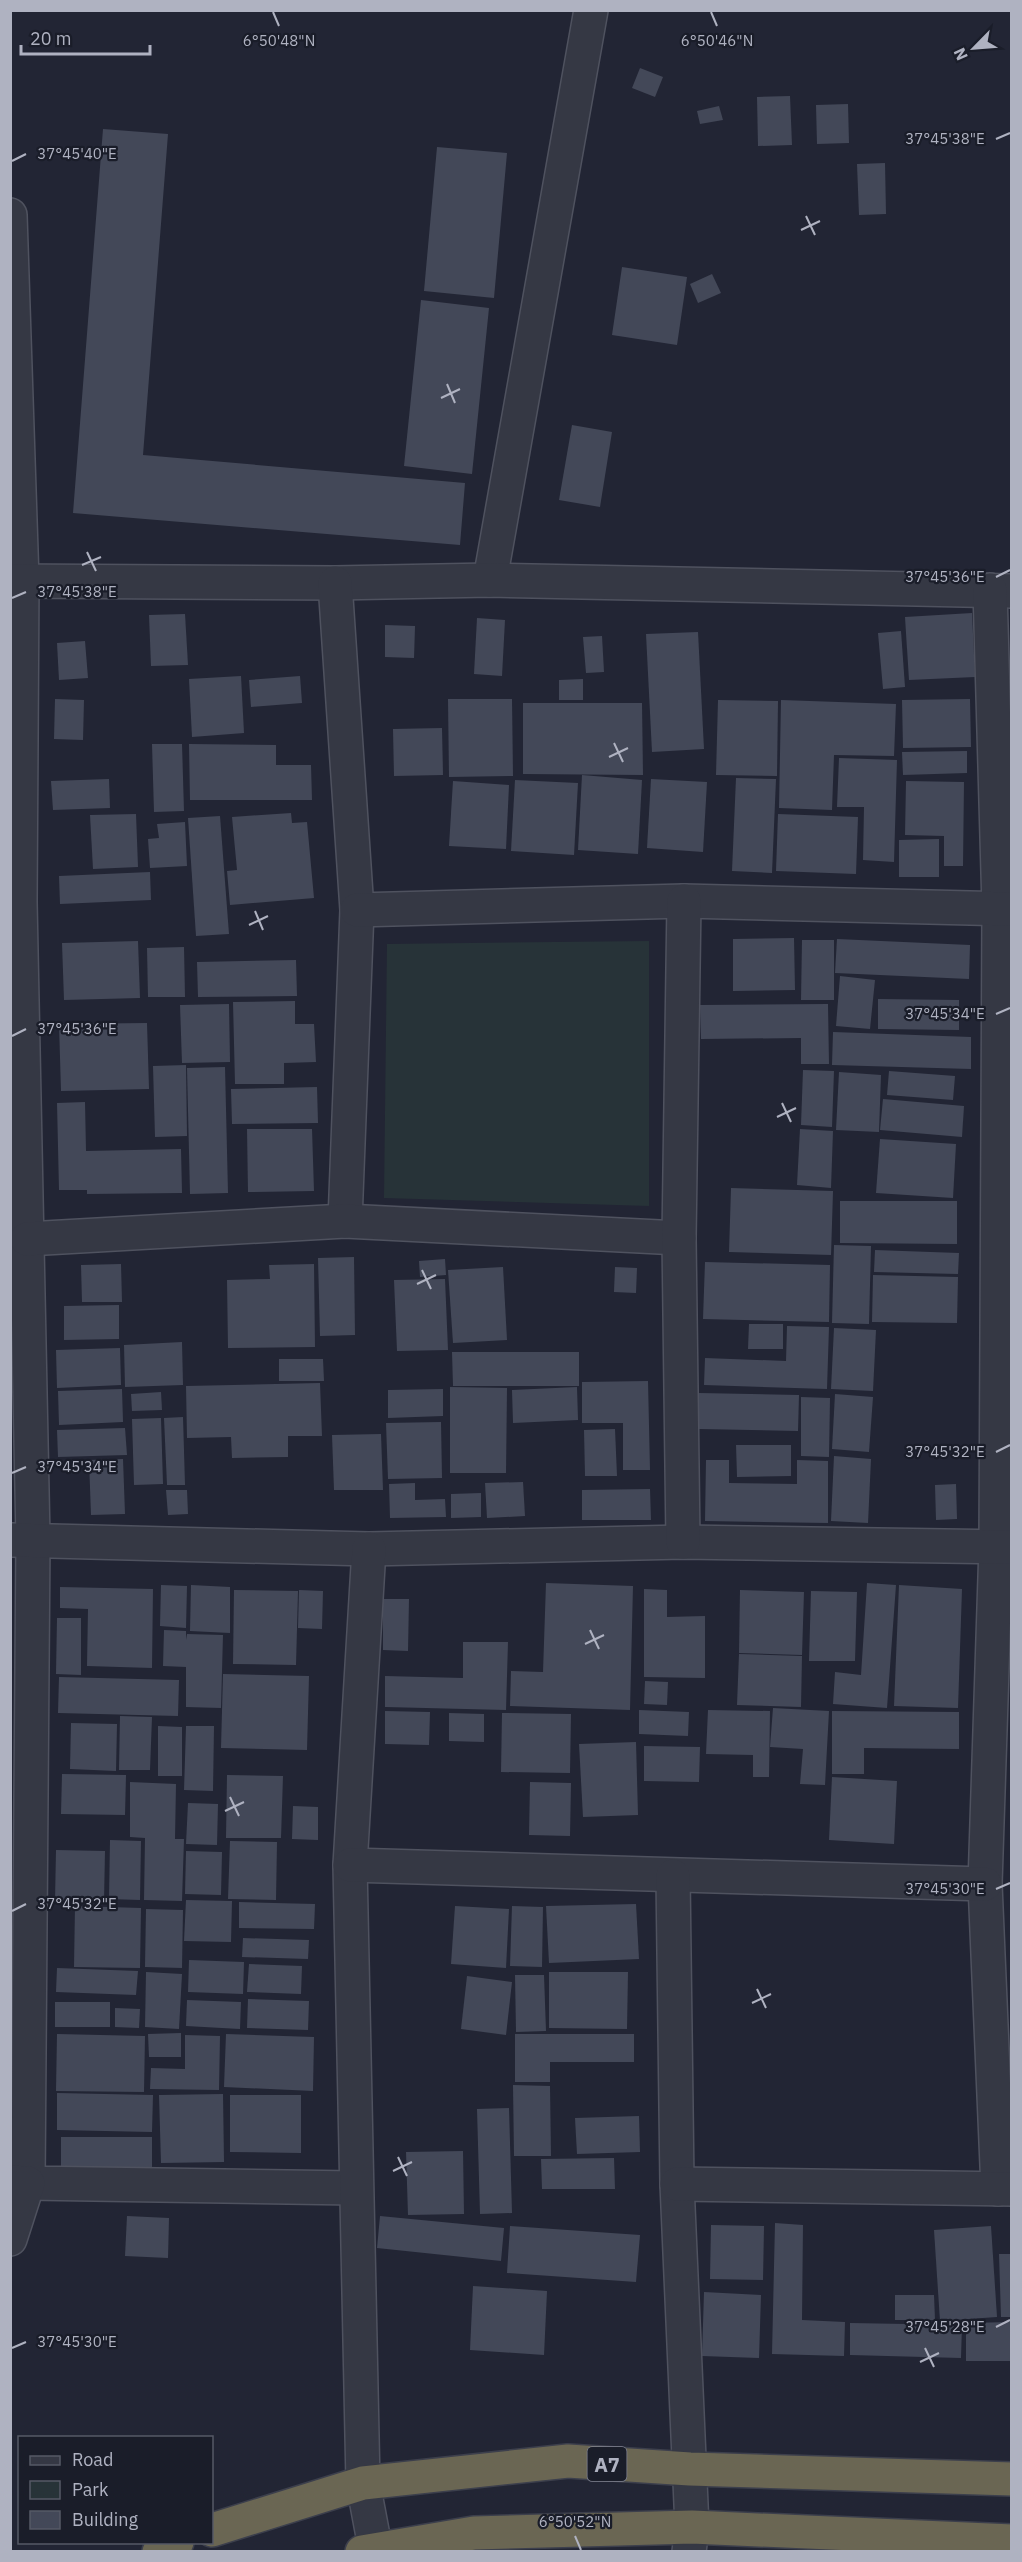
<svg xmlns="http://www.w3.org/2000/svg" width="1022" height="2562" viewBox="0 0 1022 2562" font-family="'IBM Plex Sans',sans-serif">
<rect width="100%" height="100%" fill="#222534"/>
<!-- green -->
<polygon fill="#273338" points="649,941 649,1206 384,1198 387,944"/>
<!-- building -->
<g fill="#434858">
<polygon points="640,68 663,77 655,97 632,88"/>
<polygon points="790,96 792,145 758,146 757,97"/>
<polygon points="848,104 849,143 817,144 816,105"/>
<polygon points="719,106 723,120 700,124 697,111"/>
<polygon points="103,129 168,134 143,455 465,483 460,545 73,513"/>
<polygon points="437,147 507,153 494,298 424,291"/>
<polygon points="885,163 886,214 859,215 857,164"/>
<polygon points="622,267 687,277 677,345 612,335"/>
<polygon points="712,274 721,293 698,303 690,284"/>
<polygon points="421,300 489,308 472,474 404,466"/>
<polygon points="572,425 612,432 600,507 559,500"/>
<polygon points="972,613 975,677 909,680 905,617"/>
<polygon points="185,614 188,665 151,666 149,615"/>
<polygon points="477,618 505,620 502,676 474,674"/>
<polygon points="385,625 415,626 414,658 385,657"/>
<polygon points="901,631 905,687 883,689 878,633"/>
<polygon points="698,632 704,749 652,752 646,634"/>
<polygon points="602,636 604,672 586,673 583,637"/>
<polygon points="85,641 88,678 59,680 57,643"/>
<polygon points="241,676 244,733 192,737 189,679"/>
<polygon points="300,676 302,703 251,707 249,680"/>
<polygon points="583,679 583,700 559,700 559,680"/>
<polygon points="55,699 84,700 83,740 54,739"/>
<polygon points="448,699 512,699 513,776 449,777"/>
<polygon points="970,699 971,747 903,748 902,700"/>
<polygon points="718,700 778,701 777,776 716,775"/>
<polygon points="781,700 896,704 894,756 834,755 832,810 779,808"/>
<polygon points="523,703 642,703 643,775 523,774"/>
<polygon points="442,728 443,775 394,776 393,729"/>
<polygon points="152,744 182,744 184,811 154,812"/>
<polygon points="189,744 276,745 276,765 311,765 312,800 190,800"/>
<polygon points="967,751 967,773 903,775 902,752"/>
<polygon points="839,758 897,760 894,862 863,860 864,807 837,807"/>
<polygon points="582,775 642,780 638,854 578,850"/>
<polygon points="736,778 776,779 772,873 732,871"/>
<polygon points="109,779 110,808 53,810 51,781"/>
<polygon points="651,779 707,782 703,852 647,848"/>
<polygon points="515,780 578,783 574,855 511,851"/>
<polygon points="453,781 509,785 506,849 449,846"/>
<polygon points="906,781 964,782 963,866 944,866 944,836 905,835"/>
<polygon points="291,813 292,823 307,822 314,898 230,905 227,871 237,870 232,817"/>
<polygon points="136,814 138,867 93,869 90,815"/>
<polygon points="778,814 858,817 856,874 776,871"/>
<polygon points="220,816 229,934 196,936 188,818"/>
<polygon points="185,822 187,866 150,868 148,839 159,838 157,824"/>
<polygon points="939,839 939,877 899,877 899,840"/>
<polygon points="150,872 151,900 60,904 59,876"/>
<polygon points="794,938 795,990 733,991 733,939"/>
<polygon points="837,939 970,945 969,979 835,973"/>
<polygon points="802,940 834,940 834,1000 801,1000"/>
<polygon points="138,941 140,998 64,1000 62,943"/>
<polygon points="184,947 185,997 148,997 147,948"/>
<polygon points="296,960 297,996 198,997 197,962"/>
<polygon points="840,976 875,980 870,1029 836,1026"/>
<polygon points="878,999 959,1000 959,1030 878,1029"/>
<polygon points="295,1001 295,1024 314,1024 316,1062 284,1063 284,1084 235,1084 233,1002"/>
<polygon points="229,1004 230,1062 182,1063 180,1005"/>
<polygon points="828,1004 829,1064 801,1064 801,1038 701,1039 700,1005"/>
<polygon points="147,1023 149,1089 61,1091 59,1024"/>
<polygon points="833,1032 971,1037 971,1069 832,1065"/>
<polygon points="186,1065 187,1136 155,1137 153,1066"/>
<polygon points="225,1067 228,1193 190,1194 187,1068"/>
<polygon points="803,1070 834,1071 832,1127 801,1125"/>
<polygon points="889,1071 955,1076 953,1100 887,1095"/>
<polygon points="839,1072 881,1075 879,1132 836,1130"/>
<polygon points="317,1087 318,1123 232,1124 231,1089"/>
<polygon points="883,1099 964,1106 962,1137 880,1130"/>
<polygon points="85,1102 86,1151 181,1149 182,1193 87,1194 87,1190 59,1190 57,1103"/>
<polygon points="247,1129 312,1129 314,1191 248,1192"/>
<polygon points="800,1129 833,1131 831,1188 797,1185"/>
<polygon points="880,1139 956,1144 953,1198 876,1193"/>
<polygon points="731,1188 833,1191 831,1255 729,1252"/>
<polygon points="840,1201 957,1201 957,1244 840,1243"/>
<polygon points="834,1245 871,1246 869,1324 832,1323"/>
<polygon points="875,1250 959,1253 958,1274 874,1272"/>
<polygon points="354,1257 355,1335 320,1336 318,1258"/>
<polygon points="445,1259 446,1275 420,1277 419,1261"/>
<polygon points="705,1262 830,1265 829,1322 703,1319"/>
<polygon points="121,1264 122,1302 82,1302 81,1265"/>
<polygon points="314,1264 315,1347 228,1348 227,1280 270,1279 269,1265"/>
<polygon points="503,1267 507,1340 453,1343 448,1270"/>
<polygon points="615,1267 637,1268 636,1293 614,1292"/>
<polygon points="873,1275 958,1277 957,1323 872,1322"/>
<polygon points="445,1279 448,1350 397,1351 394,1280"/>
<polygon points="119,1305 119,1339 64,1340 64,1306"/>
<polygon points="749,1324 783,1324 783,1349 748,1349"/>
<polygon points="787,1326 829,1327 827,1389 704,1385 705,1358 786,1361"/>
<polygon points="834,1328 876,1330 873,1391 831,1389"/>
<polygon points="182,1342 183,1385 125,1387 124,1345"/>
<polygon points="120,1348 121,1385 57,1388 56,1350"/>
<polygon points="452,1352 579,1352 579,1386 453,1386"/>
<polygon points="279,1359 323,1359 324,1381 279,1381"/>
<polygon points="648,1381 650,1470 623,1470 623,1423 582,1423 582,1382"/>
<polygon points="320,1383 322,1436 288,1436 288,1457 232,1458 231,1437 187,1438 186,1386"/>
<polygon points="450,1387 507,1388 506,1473 450,1473"/>
<polygon points="577,1387 578,1420 513,1423 512,1390"/>
<polygon points="122,1389 123,1422 59,1425 58,1391"/>
<polygon points="443,1389 443,1416 388,1418 388,1390"/>
<polygon points="161,1392 162,1410 132,1411 131,1394"/>
<polygon points="699,1393 799,1395 798,1431 699,1429"/>
<polygon points="835,1394 873,1397 869,1452 832,1449"/>
<polygon points="801,1397 830,1398 829,1457 801,1456"/>
<polygon points="183,1417 185,1485 167,1485 164,1418"/>
<polygon points="161,1418 163,1484 134,1485 132,1419"/>
<polygon points="441,1422 442,1478 388,1479 386,1423"/>
<polygon points="125,1428 127,1455 58,1457 57,1430"/>
<polygon points="615,1429 617,1476 585,1476 584,1430"/>
<polygon points="381,1434 383,1490 334,1490 332,1435"/>
<polygon points="736,1445 791,1445 791,1476 737,1477"/>
<polygon points="834,1456 871,1459 868,1523 831,1521"/>
<polygon points="123,1459 125,1514 91,1515 89,1460"/>
<polygon points="706,1460 729,1460 729,1483 797,1484 797,1460 828,1461 828,1523 705,1521"/>
<polygon points="523,1482 525,1516 487,1518 485,1483"/>
<polygon points="415,1483 415,1500 445,1499 446,1517 390,1518 389,1484"/>
<polygon points="956,1484 957,1519 936,1520 935,1485"/>
<polygon points="650,1489 651,1520 582,1520 582,1490"/>
<polygon points="166,1490 187,1490 188,1514 168,1515"/>
<polygon points="481,1493 481,1517 451,1518 451,1494"/>
<polygon points="546,1583 633,1586 630,1710 510,1706 511,1671 543,1672"/>
<polygon points="867,1583 896,1585 887,1708 833,1704 835,1672 861,1675"/>
<polygon points="161,1585 187,1586 186,1628 160,1626"/>
<polygon points="191,1585 230,1587 230,1633 190,1631"/>
<polygon points="899,1585 962,1589 958,1708 894,1706"/>
<polygon points="60,1587 153,1589 152,1668 87,1666 88,1609 60,1608"/>
<polygon points="644,1589 667,1590 667,1617 705,1616 705,1678 644,1677"/>
<polygon points="234,1590 298,1591 296,1665 233,1664"/>
<polygon points="299,1590 323,1591 322,1629 298,1628"/>
<polygon points="740,1590 804,1592 802,1655 739,1653"/>
<polygon points="811,1591 857,1592 855,1661 809,1661"/>
<polygon points="383,1599 409,1599 408,1651 383,1650"/>
<polygon points="57,1618 81,1618 81,1675 56,1674"/>
<polygon points="164,1630 186,1631 186,1640 187,1634 223,1635 221,1708 186,1707 186,1667 163,1666"/>
<polygon points="463,1642 508,1642 506,1710 385,1707 385,1676 463,1678"/>
<polygon points="739,1654 802,1656 801,1707 737,1705"/>
<polygon points="223,1674 309,1676 307,1750 221,1748"/>
<polygon points="59,1677 179,1680 178,1716 58,1713"/>
<polygon points="645,1681 668,1682 667,1705 644,1704"/>
<polygon points="773,1708 829,1711 825,1785 800,1784 803,1749 770,1747"/>
<polygon points="639,1710 689,1712 688,1736 639,1734"/>
<polygon points="708,1710 770,1711 769,1777 753,1777 753,1755 706,1754"/>
<polygon points="385,1711 430,1712 429,1745 385,1744"/>
<polygon points="832,1711 959,1712 959,1749 864,1748 864,1774 832,1774"/>
<polygon points="449,1713 484,1714 484,1742 449,1741"/>
<polygon points="502,1713 571,1714 570,1773 501,1772"/>
<polygon points="120,1716 152,1717 150,1770 119,1770"/>
<polygon points="71,1723 117,1724 116,1771 70,1769"/>
<polygon points="158,1726 182,1727 182,1776 158,1776"/>
<polygon points="186,1726 214,1726 213,1791 184,1790"/>
<polygon points="636,1742 638,1815 583,1817 579,1744"/>
<polygon points="644,1746 700,1747 699,1782 644,1781"/>
<polygon points="62,1774 126,1775 125,1815 61,1814"/>
<polygon points="227,1775 283,1776 281,1838 226,1838"/>
<polygon points="832,1777 897,1781 894,1844 829,1840"/>
<polygon points="130,1782 176,1784 175,1839 184,1839 182,1901 144,1900 145,1838 130,1837"/>
<polygon points="530,1782 571,1783 570,1836 529,1835"/>
<polygon points="188,1803 218,1804 217,1845 186,1844"/>
<polygon points="293,1806 318,1807 318,1840 292,1839"/>
<polygon points="110,1840 141,1841 140,1900 109,1899"/>
<polygon points="230,1841 277,1842 276,1900 228,1899"/>
<polygon points="56,1850 105,1851 104,1901 55,1901"/>
<polygon points="186,1851 222,1852 221,1895 185,1894"/>
<polygon points="186,1900 232,1901 231,1942 184,1941"/>
<polygon points="239,1902 315,1904 314,1929 239,1928"/>
<polygon points="636,1904 639,1959 549,1963 546,1906"/>
<polygon points="75,1906 141,1908 140,1968 74,1967"/>
<polygon points="455,1906 509,1909 506,1968 451,1964"/>
<polygon points="512,1906 543,1907 542,1967 510,1966"/>
<polygon points="146,1909 183,1910 182,1968 145,1967"/>
<polygon points="243,1938 309,1940 308,1959 242,1957"/>
<polygon points="189,1960 244,1962 243,1994 188,1992"/>
<polygon points="249,1964 302,1966 301,1994 247,1992"/>
<polygon points="57,1968 138,1971 136,1995 56,1992"/>
<polygon points="146,1972 182,1974 179,2029 145,2027"/>
<polygon points="549,1972 628,1972 627,2029 549,2028"/>
<polygon points="515,1975 544,1975 546,2031 516,2032"/>
<polygon points="467,1976 512,1982 506,2035 461,2029"/>
<polygon points="248,1999 309,2001 308,2030 247,2028"/>
<polygon points="187,2000 241,2002 240,2029 186,2026"/>
<rect x="55" y="2002" width="55" height="25"/>
<polygon points="115,2008 140,2009 139,2028 115,2027"/>
<polygon points="181,2033 181,2057 149,2057 148,2034"/>
<polygon points="57,2034 145,2036 144,2092 56,2091"/>
<polygon points="226,2034 314,2037 313,2091 224,2087"/>
<polygon points="515,2034 634,2034 634,2062 550,2062 550,2082 515,2082"/>
<polygon points="185,2035 220,2036 219,2090 150,2089 151,2068 185,2069"/>
<polygon points="513,2085 550,2086 551,2156 514,2156"/>
<polygon points="57,2093 153,2095 152,2132 57,2130"/>
<polygon points="223,2094 224,2162 161,2163 159,2095"/>
<polygon points="230,2095 301,2095 301,2153 230,2152"/>
<polygon points="509,2108 512,2213 480,2214 477,2109"/>
<polygon points="639,2116 640,2152 577,2154 575,2118"/>
<rect x="61" y="2137" width="91" height="32"/>
<polygon points="463,2151 464,2214 408,2215 406,2152"/>
<polygon points="614,2158 615,2189 542,2189 541,2159"/>
<polygon points="127,2216 169,2218 168,2258 125,2256"/>
<polygon points="380,2216 504,2228 501,2261 377,2248"/>
<polygon points="775,2223 803,2225 802,2320 845,2322 844,2356 772,2354"/>
<polygon points="711,2225 764,2226 763,2280 710,2279"/>
<polygon points="510,2226 640,2235 636,2282 507,2273"/>
<polygon points="991,2226 997,2317 940,2321 934,2230"/>
<polygon points="999,2254 1012,2254 1012,2317 1001,2317"/>
<polygon points="473,2286 547,2291 544,2355 470,2350"/>
<polygon points="704,2292 761,2295 759,2358 702,2356"/>
<polygon points="895,2295 934,2295 935,2320 895,2320"/>
<polygon points="1012,2322 1012,2361 966,2361 966,2323"/>
<polygon points="850,2323 962,2325 961,2358 850,2355"/>
</g>
<g fill="none" stroke-linecap="round" stroke-linejoin="round">
<!-- street casing -->
<g stroke="#4f525f" stroke-width="36">
<g id="street">
<polyline points="10,215 22,581 20,902 33,1539 28,2183 355,2188"/>
<polyline points="490,580 591,10"/>
<polyline points="10,581 335,583 490,580 1011,591"/>
<polyline points="335,583 357,910 345,1221"/>
<polyline points="990,590 999,908 996,1546 985,1884 998,2189"/>
<polyline points="357,910 684,901 1012,909"/>
<polyline points="27,1239 345,1221 679,1238"/>
<polyline points="12,1540 369,1549 683,1542 1012,1547"/>
<polyline points="683,1542 679,1238 684,901"/>
<polyline points="369,1549 350,1865 363,2483 376,2552"/>
<polyline points="350,1865 985,1884"/>
<polyline points="673,1876 677,2184 692,2527 689,2552"/>
<polyline points="10,2182 28,2183 10,2239"/>
<polyline points="677,2184 1012,2189"/>
</g>
</g>
<!-- highway casing -->
<g stroke="#3c3f4c" stroke-width="36">
<g id="highway">
<polyline points="212,2530 363,2483 568,2461 690,2469 1012,2479"/>
<polyline points="159,2552 177,2542"/>
<polyline points="362,2552 474,2533 692,2527 1012,2541"/>
</g>
</g>
<!-- street -->
<use href="#street" stroke="#353844" stroke-width="33"/>
<!-- highway -->
<use href="#highway" stroke="#6a6653" stroke-width="33"/>
</g>
<!-- ticks -->
<path fill="none" stroke="#afb2c1" stroke-width="2" d="M273 12 279 26M711 12 717 26M996 139 1010 133M12 161 26 154M806 216 815 235M801 230 820 221M447 384 455 403M441 398 460 389M87 552 96 571M82 565 101 557M996 577 1010 570M12 598 26 592M614 743 623 762M609 757 628 748M255 911 263 930M249 925 268 916M996 1014 1010 1008M12 1036 26 1029M782 1103 791 1122M777 1117 796 1108M422 1270 431 1289M417 1284 436 1275M996 1452 1010 1445M12 1473 26 1467M590 1630 599 1649M585 1644 604 1635M230 1797 239 1816M225 1811 244 1802M996 1889 1010 1883M12 1911 26 1904M757 1989 766 2008M752 2003 771 1994M398 2157 407 2176M393 2171 412 2162M996 2327 1010 2320M12 2348 26 2342M925 2348 934 2367M920 2362 939 2353M575 2536 581 2550"/>
<g text-anchor="middle" dominant-baseline="central" stroke-width="4.5" stroke-linejoin="round" paint-order="stroke">
<!-- shield labels -->
<rect fill="#1a1d29" stroke="#828593" stroke-width="1.5" x="587.5" y="2447" width="39" height="34" rx="4.5"/>
<g font-size="20" font-weight="bold" fill="#afb2c1">
<text x="607" y="2464">A7</text>
</g>
</g>
<g font-size="15" text-anchor="middle" fill="#afb2c1" stroke="#1a1d29" stroke-width="4.5" stroke-linejoin="round" paint-order="stroke">
<text x="717" y="46">6°50'46"N</text>
<text x="279" y="46">6°50'48"N</text>
<text x="945" y="144">37°45'38"E</text>
<text x="77" y="159">37°45'40"E</text>
<text x="945" y="582">37°45'36"E</text>
<text x="77" y="597">37°45'38"E</text>
<text x="945" y="1019">37°45'34"E</text>
<text x="77" y="1034">37°45'36"E</text>
<text x="945" y="1457">37°45'32"E</text>
<text x="77" y="1472">37°45'34"E</text>
<text x="945" y="1894">37°45'30"E</text>
<text x="77" y="1909">37°45'32"E</text>
<text x="945" y="2332">37°45'28"E</text>
<text x="77" y="2347">37°45'30"E</text>
<text x="575" y="2527">6°50'52"N</text>
</g>
<!-- border -->
<rect width="1022" height="2562" fill="none" stroke="#afb2c1" stroke-width="24"/>
<!-- legend -->
<rect x="18" y="2436" width="195" height="108" fill="#1a1d29" stroke="#565966" stroke-width="1.5"/>
<rect x="30" y="2456" width="30" height="9" fill="#353844" stroke="#565966" stroke-width="1.5"/>
<text x="72" y="2466" font-size="18" fill="#afb2c1">Road</text>
<rect x="30" y="2481" width="30" height="18" fill="#273338" stroke="#565966" stroke-width="1.5"/>
<text x="72" y="2496" font-size="18" fill="#afb2c1">Park</text>
<rect x="30" y="2511" width="30" height="18" fill="#434858" stroke="#565966" stroke-width="1.5"/>
<text x="72" y="2526" font-size="18" fill="#afb2c1">Building</text>
<!-- north arrow -->
<g transform="translate(974 48) rotate(245)" stroke="#1a1d29" stroke-width="4.5" paint-order="stroke">
<path d="M0-4.5L10 22L0 15L-10 22Z" fill="#afb2c1"/>
<text y="-9" font-size="16" font-weight="bold" text-anchor="middle" fill="#afb2c1">N</text>
</g>
<!-- scale -->
<path d="M21 45v9h129v-9" fill="none" stroke="#afb2c1" stroke-width="3"/>
<text x="30" y="45" font-size="18" fill="#afb2c1" stroke="#1a1d29" stroke-width="4.5" paint-order="stroke">20 m</text>
</svg>
